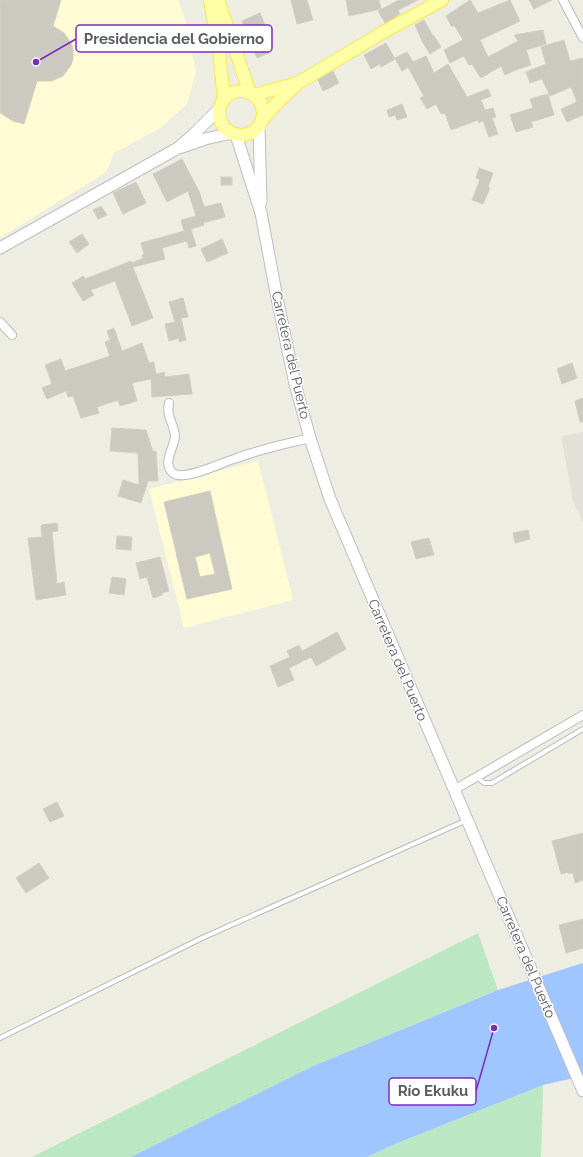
<svg xmlns="http://www.w3.org/2000/svg" width="583" height="1157" viewBox="0 0 583 1157" font-family="Raleway,sans-serif">
<rect width="100%" height="100%" fill="#eeede1"/>
<!-- commercial -->
<g fill="#fffcd5">
<polygon points="0,0 178,0 184,15 196,72 187,104 160,128 114,153 106,172 0,238"/>
<polygon points="258,461 293,600 184,628 149,489"/>
</g>
<!-- industrial -->
<polygon fill="#e1e0d9" points="583,432 583,522 573,501 561,436"/>
<!-- green -->
<g fill="#bce7c3">
<polygon points="478,933 498,990 313,1066 131,1157 32,1157"/>
<polygon points="543,1085 541,1157 367,1157 395,1144"/>
</g>
<!-- water -->
<polygon fill="#a0c6ff" points="583,963 583,1076 543,1085 395,1144 367,1157 131,1157 313,1066 498,990"/>
<!-- building -->
<g fill="#cbc9c0" stroke="#d3d0bf" fill-rule="evenodd">
<polygon points="0,0 61,0 53,26 64,33 71,43 73,48 73,59 71,65 63,76 52,81 37,81 24,124 13,121 0,113"/>
<polygon points="291,0 307,0 313,20 297,24"/>
<polygon points="346,0 379,0 381,9 349,16"/>
<polygon points="399,0 418,0 398,10 400,14 385,23 378,11"/>
<polygon points="470,0 478,13 510,0 520,21 480,40 488,57 518,41 514,35 543,30 546,44 526,50 531,65 516,70 505,75 501,66 481,78 472,64 469,65 464,56 450,63 444,50 463,40 454,25 452,27 446,16"/>
<polygon points="529,0 552,0 534,9"/>
<polygon points="260,13 272,43 266,46 269,53 257,58 242,21"/>
<polygon points="424,20 433,36 434,36 441,47 430,54 423,43 415,25"/>
<polygon points="564,40 570,61 583,58 583,115 567,122 561,109 577,102 571,87 550,96 542,79 530,83 526,72 546,64 541,47"/>
<polygon points="386,43 395,59 381,67 380,64 371,69 364,55"/>
<polygon points="407,52 413,62 426,56 434,73 448,64 467,97 488,89 491,96 481,100 485,110 493,108 496,117 492,118 498,134 489,137 483,121 479,123 478,120 451,130 445,113 441,114 436,104 427,109 420,98 424,96 408,67 402,71 395,58"/>
<polygon points="333,71 339,83 323,91 318,80"/>
<polygon points="548,94 554,115 531,122 533,127 516,132 510,115 533,108 530,99"/>
<polygon points="402,104 407,117 397,120 395,115 389,117 387,110"/>
<polygon points="182,159 199,191 204,207 221,203 225,217 203,223 204,225 191,229 196,246 189,248 187,241 162,248 165,259 133,267 153,318 132,326 115,281 91,290 94,295 83,301 72,283 83,276 85,279 131,261 132,263 143,258 142,255 144,254 141,243 184,231 181,220 196,216 188,191 167,202 153,174"/>
<polygon points="479,168 493,173 488,187 490,188 483,204 472,200 480,179 476,178"/>
<rect x="221" y="177" width="11" height="8"/>
<polygon points="136,182 146,203 123,214 113,193"/>
<polygon points="101,206 107,215 98,219 93,210"/>
<polygon points="82,234 89,244 77,253 69,242"/>
<polygon points="222,239 228,253 207,262 201,249"/>
<polygon points="183,298 188,317 181,318 186,340 179,342 179,338 169,341 165,324 175,322 169,302"/>
<polygon points="114,328 122,351 142,343 149,363 154,362 156,374 164,372 165,377 189,374 192,394 152,397 151,379 132,383 137,401 120,406 118,400 97,407 99,413 81,418 73,396 68,397 66,391 47,399 42,388 52,384 45,365 61,359 65,371 110,356 105,342 110,340 107,331"/>
<polygon points="572,363 577,378 562,384 557,369"/>
<polygon points="583,398 583,422 580,422 575,401"/>
<polygon points="112,428 146,430 153,452 156,451 158,481 148,481 141,503 118,496 123,480 139,485 138,453 110,451"/>
<path d="M210 491 232 589 187 599 176 553 177 552H176L164 502ZM210 553 215 574 200 577 195 557Z"/>
<polygon points="57,523 58,531 52,532 57,584 64,582 66,595 36,600 28,538 42,537 41,525"/>
<polygon points="528,530 530,539 515,543 513,533"/>
<polygon points="117,536 132,537 131,550 116,549"/>
<polygon points="429,538 434,555 416,559 411,542"/>
<polygon points="160,557 169,591 162,593 162,595 153,598 147,577 140,579 136,563"/>
<polygon points="112,577 126,579 124,595 109,593"/>
<polygon points="337,632 346,649 316,666 311,657 289,668 294,680 278,687 270,666 290,657 287,651 299,645 302,651"/>
<polygon points="57,802 64,816 50,822 43,809"/>
<polygon points="583,833 583,880 575,883 573,873 568,874 568,872 561,874 552,841"/>
<polygon points="39,863 49,878 26,893 16,878"/>
<polygon points="583,919 583,948 566,953 559,925"/>
</g>
<g fill="none" stroke-linecap="round" stroke-linejoin="round">
<!-- service casing -->
<g stroke="#b9bbc1" stroke-width="6">
<g id="service">
<polyline points="477,777 484,783 492,783 583,729"/>
<polyline points="0,1038 202,938 467,820"/>
</g>
</g>
<!-- minor casing -->
<g stroke="#b9bbc1" stroke-width="10">
<g id="minor">
<polyline points="563,0 583,38"/>
<polyline points="0,322 12,335"/>
<path d="M169 403C166 417 174 423 175 436 175 446 163 461 171 471 174 475 179 476 185 475 203 473 220 463 237 458 261 449 286 444 310 438"/>
<polyline points="454,790 583,715"/>
</g>
</g>
<!-- secondary casing -->
<g stroke="#bcbec6" stroke-width="13">
<g id="secondary">
<polyline points="259,127 261,202"/>
<polyline points="236,135 261,213 277,298 295,384 310,438 330,499 583,1091"/>
<polyline points="182,147 205,139 232,133"/>
<polyline points="0,248 178,148 193,135 220,108"/>
</g>
</g>
<!-- primary casing -->
<g stroke="#fae64e" stroke-width="14">
<g id="primary">
<polyline points="210,0 219,52 224,99"/>
<polyline points="218,0 250,93"/>
<circle cx="241" cy="113" r="22"/>
<polyline points="254,95 297,83"/>
<polyline points="263,119 276,104 298,83 380,34 442,0"/>
</g>
</g>
<!-- service -->
<use href="#service" stroke="#fff" stroke-width="4"/>
<!-- minor -->
<use href="#minor" stroke="#fff" stroke-width="8"/>
<!-- secondary -->
<use href="#secondary" stroke="#fff" stroke-width="11"/>
<!-- primary -->
<use href="#primary" stroke="#ffffa5" stroke-width="12"/>
</g>
<g text-anchor="middle" dominant-baseline="central" stroke-width="3" stroke-linejoin="round" paint-order="stroke">
<!-- street labels -->
<g font-size="14" fill="#5a5c63" stroke="#fff">
<text transform="translate(291 355) rotate(77)">Carretera del Puerto</text>
<text transform="translate(398 660) rotate(67)">Carretera del Puerto</text>
<text transform="translate(526 957) rotate(67)">Carretera del Puerto</text>
</g>
</g>
<!-- callouts -->
<path fill="none" stroke="#7b2cbf" stroke-width="1.5" d="M36 62L76 39M494 1028L476 1091"/>
<g fill="#7b2cbf" stroke="#fff" stroke-width="1.5">
<circle cx="36" cy="62" r="4"/>
<circle cx="494" cy="1028" r="4"/>
</g>
<g fill="#fff" stroke="#7b2cbf" stroke-width="1.5">
<rect x="76" y="25" width="196" height="27" rx="4"/>
<rect x="389" y="1078" width="87" height="27" rx="4"/>
</g>
<g font-size="15" text-anchor="middle" font-weight="bold" fill="#5a5c63">
<text x="174" y="44">Presidencia del Gobierno</text>
<text x="433" y="1096">Río Ekuku</text>
</g>
</svg>
